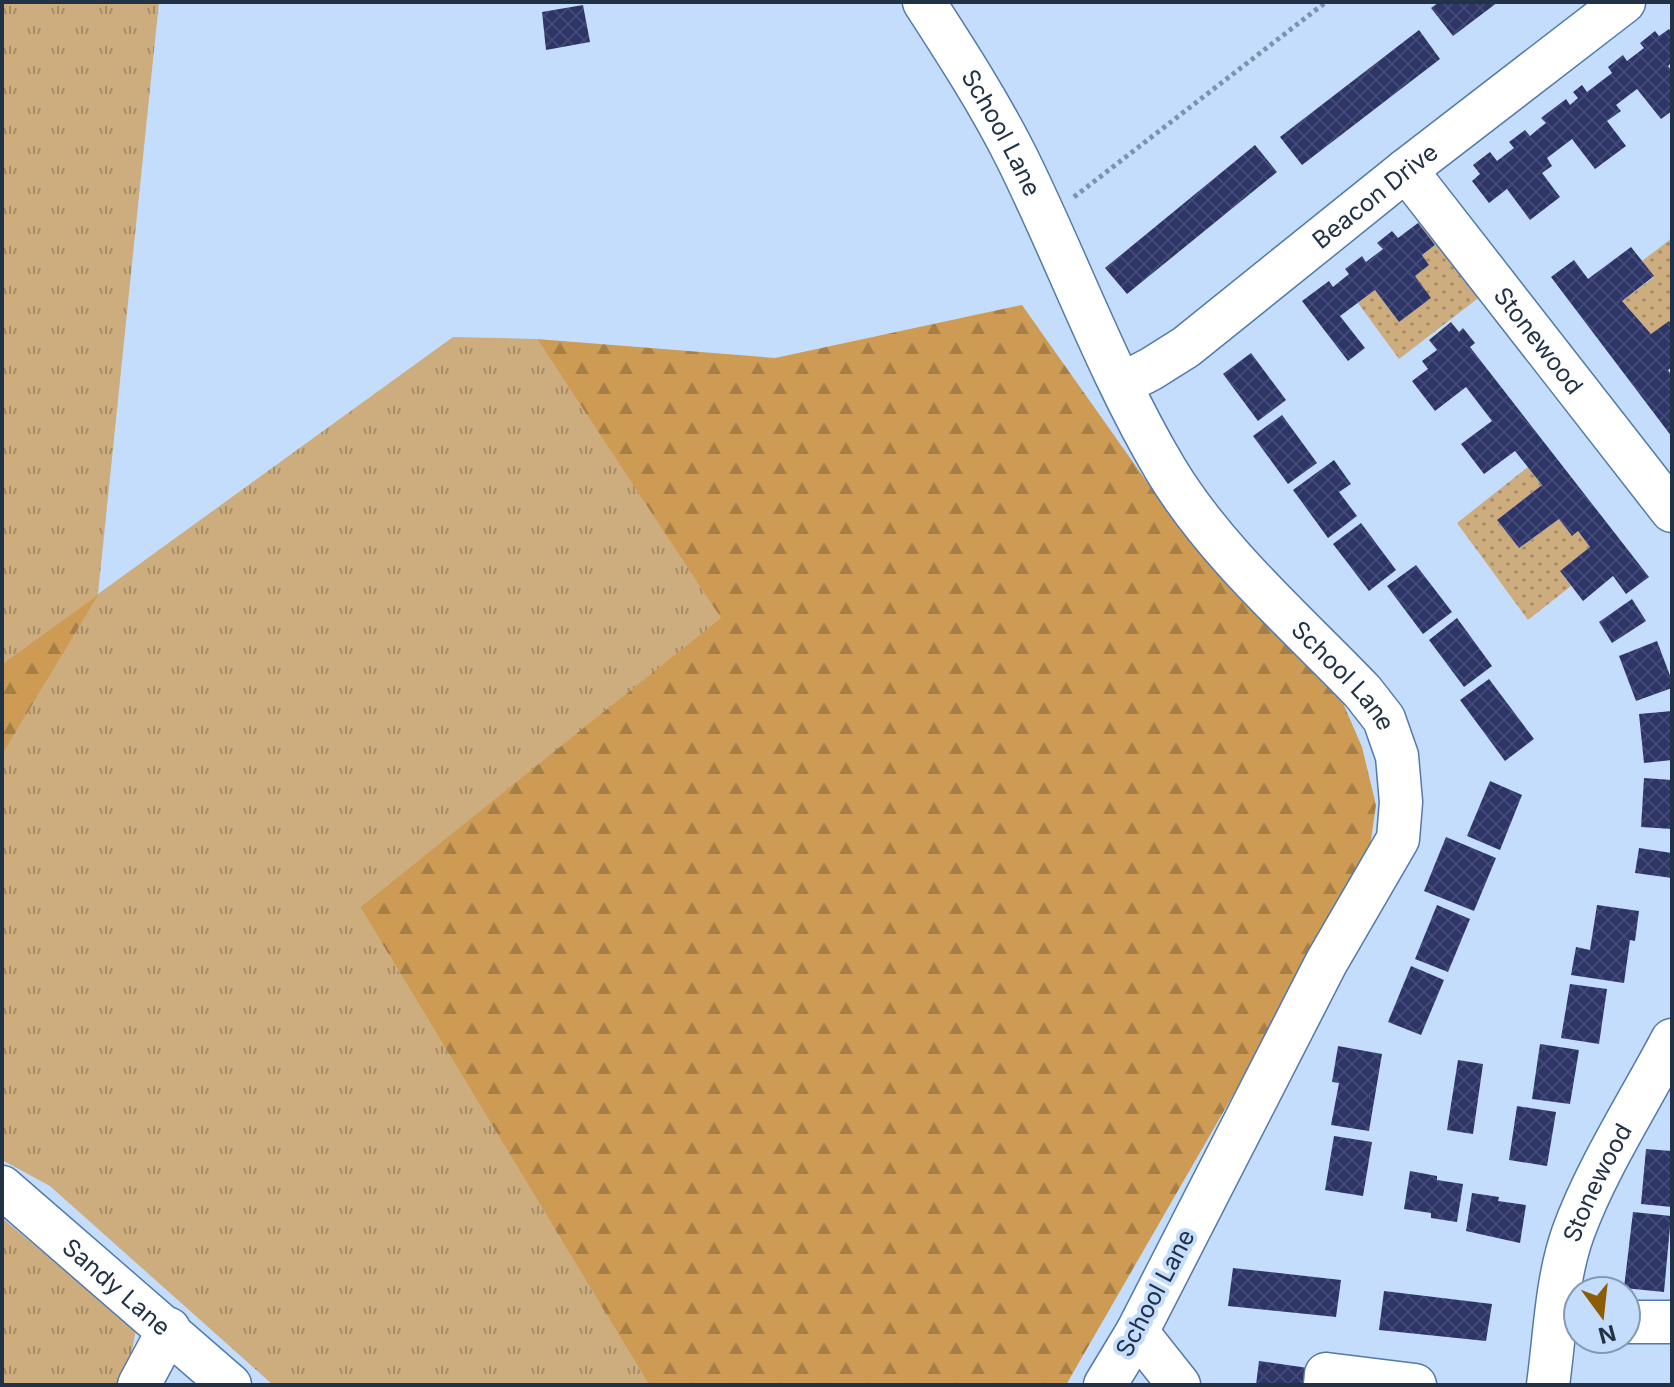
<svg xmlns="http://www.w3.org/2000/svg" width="1674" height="1387" viewBox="0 0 1674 1387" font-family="Inter,sans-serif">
<defs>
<pattern id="grass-tufts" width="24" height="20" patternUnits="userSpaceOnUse" patternTransform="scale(2)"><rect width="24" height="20" fill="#cdac7e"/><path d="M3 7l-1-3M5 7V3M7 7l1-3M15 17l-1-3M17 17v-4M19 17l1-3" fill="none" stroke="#a68d69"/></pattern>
<pattern id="forest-firs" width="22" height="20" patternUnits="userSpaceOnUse" patternTransform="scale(2)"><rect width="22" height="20" fill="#cd9b53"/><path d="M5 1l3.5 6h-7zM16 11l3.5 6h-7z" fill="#a67f47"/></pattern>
<pattern id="park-dots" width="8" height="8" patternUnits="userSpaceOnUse" patternTransform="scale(2)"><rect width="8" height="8" fill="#cdac7e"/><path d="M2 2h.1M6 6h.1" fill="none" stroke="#a68d69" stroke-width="1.8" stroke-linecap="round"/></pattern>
<pattern id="building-cross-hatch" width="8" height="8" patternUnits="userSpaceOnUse" patternTransform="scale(2)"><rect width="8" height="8" fill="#2d3466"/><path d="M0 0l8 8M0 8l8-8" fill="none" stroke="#424975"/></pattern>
</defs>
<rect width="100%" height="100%" fill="#c4ddfd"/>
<!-- grass -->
<g fill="url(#grass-tufts)">
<polygon points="2,2 159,2 98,594 453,337 537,339 722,618 360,907 649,1385 273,1385 50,1186 2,1160 2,755 96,597 2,664"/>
<polygon points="2,1218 136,1330 125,1385 2,1385"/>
</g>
<!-- forest -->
<g fill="url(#forest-firs)">
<polygon points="1022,305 1176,523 1339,694 1362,747 1376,805 1368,861 1066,1385 649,1385 360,907 721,618 537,339 775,358"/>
<polygon points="98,595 2,755 2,664"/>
</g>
<!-- park -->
<g fill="url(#park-dots)">
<polygon points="1420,220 1481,296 1399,359 1358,303 1375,290 1399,322 1430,298 1415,276 1429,265 1422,255 1435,245 1418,223"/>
<polygon points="1671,239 1672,326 1669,322 1651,334 1622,301 1654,277 1642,261"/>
<polygon points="1528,467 1542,485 1497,520 1519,548 1559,519 1571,535 1578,531 1590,547 1560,571 1571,586 1528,620 1457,523"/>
</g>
<!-- building -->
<g fill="url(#building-cross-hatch)">
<polygon points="1439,2 1498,2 1453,36 1431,8"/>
<polygon points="583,5 590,42 546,50 542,12"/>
<polygon points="1669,29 1672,33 1672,62 1668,66 1672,71 1672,111 1661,119 1637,89 1616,105 1621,111 1607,121 1626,146 1595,169 1572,139 1547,158 1552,166 1542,173 1560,197 1530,220 1507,189 1489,203 1472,181 1480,174 1473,165 1490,152 1497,161 1514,148 1509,142 1525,130 1530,136 1537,130 1546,123 1541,118 1566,99 1570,105 1578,98 1573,92 1582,85 1587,92 1612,73 1608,67 1623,55 1627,61 1644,48 1640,43 1655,31 1659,36"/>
<polygon points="1419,30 1440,59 1302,165 1280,137"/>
<polygon points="1255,145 1277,172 1127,294 1105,268"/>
<polygon points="1418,223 1435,245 1422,255 1429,265 1415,276 1431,298 1399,322 1375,290 1340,316 1365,348 1348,361 1302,301 1329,281 1333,287 1349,274 1345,269 1362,256 1366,262 1383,249 1377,243 1392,231 1398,238"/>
<polygon points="1631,247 1654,276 1622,301 1651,334 1669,321 1672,326 1672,367 1668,370 1672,376 1672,437 1551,277 1574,260 1588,279"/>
<polygon points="1451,322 1459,332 1463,328 1475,343 1470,347 1649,577 1626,594 1613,576 1583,601 1560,571 1590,547 1578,531 1572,536 1559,519 1519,548 1497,520 1542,485 1515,451 1484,474 1461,444 1492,421 1466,387 1435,411 1412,381 1428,369 1422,361 1437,350 1429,340"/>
<polygon points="1251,353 1286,400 1258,421 1223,374"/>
<polygon points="1282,415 1317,463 1288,484 1253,436"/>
<polygon points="1334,460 1351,484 1339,492 1357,516 1328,538 1293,490"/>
<polygon points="1361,523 1396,570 1369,591 1333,544"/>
<polygon points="1416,565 1452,612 1423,634 1387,586"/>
<polygon points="1632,599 1646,621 1612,643 1599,622"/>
<polygon points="1457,618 1492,666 1464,687 1429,640"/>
<polygon points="1657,641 1672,681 1672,688 1636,701 1619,656"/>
<polygon points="1489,679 1534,739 1505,761 1460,700"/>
<polygon points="1672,711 1672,760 1644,763 1639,714"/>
<polygon points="1644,778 1672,780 1672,829 1641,827"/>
<polygon points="1490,781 1522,795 1500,850 1467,836"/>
<polygon points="1446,837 1496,858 1474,911 1424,891"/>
<polygon points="1639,848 1672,853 1672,878 1635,873"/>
<polygon points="1437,905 1470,919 1448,972 1415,959"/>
<polygon points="1597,905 1639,911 1635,941 1630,940 1624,983 1571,975 1576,947 1590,950"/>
<polygon points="1411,966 1444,980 1421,1035 1388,1022"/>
<polygon points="1570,984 1607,989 1599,1044 1561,1038"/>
<polygon points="1540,1044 1579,1050 1570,1104 1532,1099"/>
<polygon points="1338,1046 1382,1054 1369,1131 1331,1125 1339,1083 1332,1082"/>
<polygon points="1458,1060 1483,1064 1473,1134 1447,1130"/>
<polygon points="1517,1106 1556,1112 1547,1166 1509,1160"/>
<polygon points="1334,1136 1372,1142 1363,1196 1325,1190"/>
<polygon points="1646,1149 1672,1151 1672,1207 1641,1204"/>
<polygon points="1410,1171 1437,1176 1437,1180 1463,1184 1457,1222 1431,1218 1431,1213 1404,1209"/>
<polygon points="1472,1193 1499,1197 1498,1201 1526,1205 1520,1243 1466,1231"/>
<polygon points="1633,1212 1671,1216 1664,1292 1624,1288"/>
<polygon points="1233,1268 1341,1280 1336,1317 1228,1306"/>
<polygon points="1384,1291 1492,1304 1486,1341 1379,1330"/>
<polygon points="1259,1361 1308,1368 1306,1385 1256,1385"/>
</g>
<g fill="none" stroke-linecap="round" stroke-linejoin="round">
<!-- minor casing -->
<g stroke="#5379aa" stroke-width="45">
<g id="minor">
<path id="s1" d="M924 2C957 53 990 104 1017 158 1068 261 1107 371 1166 470 1216 553 1296 622 1363 692L1384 719 1397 756 1401 802 1398 839 1326 963 1137 1332 1105 1385"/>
<path id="s2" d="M1406 170 1672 511"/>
<path id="s3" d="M1122 384 1151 369 1186 347 1406 170 1624 2"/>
<path id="s4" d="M2 1187 230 1385"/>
<polyline points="1626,1322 1672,1322"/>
<polyline points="1137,1332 1179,1385"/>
<polyline points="139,1385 169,1329"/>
<polyline points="1325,1385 1326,1374 1415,1385"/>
<path id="s5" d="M1548 1385C1555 1335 1556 1281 1573 1233 1596 1169 1640 1101 1672 1040"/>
</g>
</g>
<!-- path -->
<polyline stroke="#7d92ae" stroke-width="5" stroke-dasharray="4 4" stroke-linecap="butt" points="1074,197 1326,2"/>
<!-- minor -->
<use href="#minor" stroke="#fff" stroke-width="42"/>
</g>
<g text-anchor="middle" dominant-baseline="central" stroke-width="8" stroke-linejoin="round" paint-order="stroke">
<!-- street labels -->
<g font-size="24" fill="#213247" stroke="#c4ddfd">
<text stroke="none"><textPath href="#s1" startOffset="152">School Lane</textPath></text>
<text stroke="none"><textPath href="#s3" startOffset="316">Beacon Drive</textPath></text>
<text stroke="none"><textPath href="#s2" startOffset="216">Stonewood</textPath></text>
<text stroke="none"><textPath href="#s1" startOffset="800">School Lane</textPath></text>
<text stroke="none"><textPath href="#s5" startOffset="210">Stonewood</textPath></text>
<text stroke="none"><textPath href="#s4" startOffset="152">Sandy Lane</textPath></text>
<text transform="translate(1155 1293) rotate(-62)">School Lane</text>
</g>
</g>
<!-- border -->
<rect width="1674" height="1387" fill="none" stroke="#213247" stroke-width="8"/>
<!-- north arrow -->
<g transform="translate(1602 1315) rotate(165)"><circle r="38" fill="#c4ddfd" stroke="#8399b4" stroke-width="2"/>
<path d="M0-6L14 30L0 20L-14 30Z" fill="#8b5c01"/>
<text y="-12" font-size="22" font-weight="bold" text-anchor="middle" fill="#213247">N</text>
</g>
</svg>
